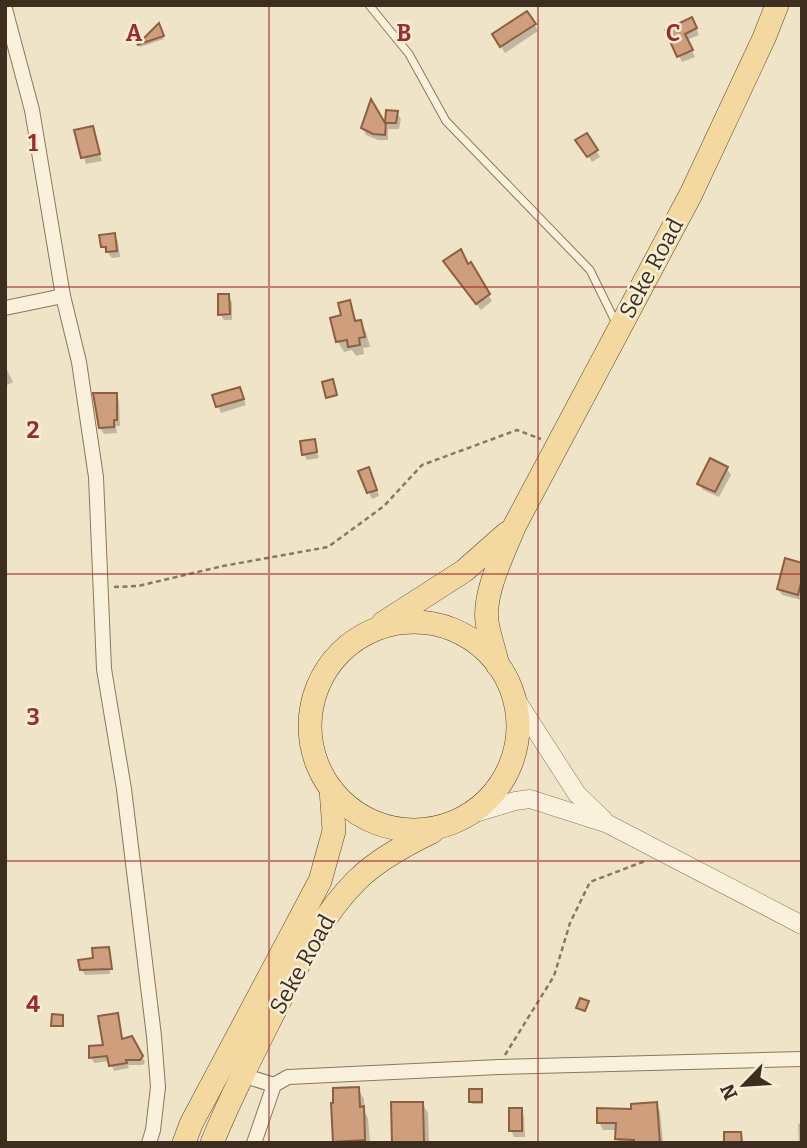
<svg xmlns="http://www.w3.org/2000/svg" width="807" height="1148" viewBox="0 0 807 1148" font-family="Bitter,serif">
<rect width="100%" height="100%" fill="#f0e4c8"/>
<!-- shadow -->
<g fill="#0003">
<polygon points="527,13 538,31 505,53 494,35"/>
<polygon points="695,25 699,35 687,40 695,57 682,62 667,31"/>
<polygon points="159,26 164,39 140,47 139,45"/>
<polygon points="372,103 387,129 388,112 397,113 401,119 399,129 388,129 388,140 378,140 366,135 363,128"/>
<polygon points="92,128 102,161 86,164 76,132"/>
<polygon points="586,135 600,157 592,162 578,140"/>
<polygon points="114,235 118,241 120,257 112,258 103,247"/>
<polygon points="470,265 492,301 481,310 449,267"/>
<polygon points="228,296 232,302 232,320 224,320 220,314"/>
<polygon points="349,302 357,322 360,322 366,332 370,347 363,348 364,354 356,356 352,350 344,352 338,342 333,319 343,317"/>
<polygon points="5,366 13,382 5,386"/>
<polygon points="240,389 246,405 221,413 214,397"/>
<polygon points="116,395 119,401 120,426 116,426 117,433 104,434 100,428"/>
<polygon points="314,441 319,458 307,460 304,454"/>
<polygon points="711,461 727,469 731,475 719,497 703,490 699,483"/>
<polygon points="361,472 372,475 379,496 372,499"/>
<polygon points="802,565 801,600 782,595 778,589"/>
<polygon points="108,948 110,952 108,952 110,974 85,975 81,969"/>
<polygon points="117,1015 123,1040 131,1038 145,1062 143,1065 128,1065 129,1068 114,1071 110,1061 94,1063 91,1057 105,1047"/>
<polygon points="358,1089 364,1099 364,1111 368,1118 370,1143 336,1143"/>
<polygon points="481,1090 483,1104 472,1104 471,1101"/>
<polygon points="422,1103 428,1113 429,1143 394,1143"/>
<polygon points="656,1104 660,1112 663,1143 617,1143 617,1130 603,1130 599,1122"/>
<polygon points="521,1110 524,1116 525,1137 514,1137 511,1131"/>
<polygon points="802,1123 802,1143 799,1143 798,1124"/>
<polygon points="77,1141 78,1143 54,1143"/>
</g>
<!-- building -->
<g fill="#cf9f7d" stroke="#8d5f41" stroke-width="2">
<polygon points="527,11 536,24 500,47 492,34"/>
<polygon points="692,17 697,28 685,34 693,50 677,57 665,30"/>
<polygon points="159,23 164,36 137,45"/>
<polygon points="371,99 385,123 386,110 398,111 396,123 386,123 385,135 373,134 361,128"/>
<polygon points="93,126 100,154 81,158 74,130"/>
<polygon points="587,133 598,150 587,157 575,140"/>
<polygon points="115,233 117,251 106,252 106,247 101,247 99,235"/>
<polygon points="461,249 468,264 471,262 490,294 476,304 443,261"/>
<polygon points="218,294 229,294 230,314 218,315"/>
<polygon points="350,300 355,321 361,320 365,337 359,338 360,345 348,347 347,340 336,342 330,318 341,315 338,303"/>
<polygon points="333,379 337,395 326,398 322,382"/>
<polygon points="240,387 244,399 216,407 212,395"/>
<polygon points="93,393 117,393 117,420 114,420 114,427 99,428"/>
<polygon points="315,439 317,452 302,455 300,441"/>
<polygon points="710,458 728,467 715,492 697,484"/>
<polygon points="369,467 377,490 367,493 358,471"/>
<polygon points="785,558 802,563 802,579 798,595 777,589"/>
<polygon points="109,947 112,969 80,970 78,960 93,958 92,948"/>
<polygon points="580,998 589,1001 585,1011 576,1008"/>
<polygon points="118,1013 122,1039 132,1036 143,1056 140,1060 126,1060 127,1063 109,1066 107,1056 89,1058 89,1046 103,1045 98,1016"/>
<polygon points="52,1014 63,1015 63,1026 51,1026"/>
<polygon points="359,1087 360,1107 364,1106 365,1140 333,1142 331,1103 333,1103 333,1088"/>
<rect x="469" y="1089" width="13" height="13"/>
<polygon points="391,1102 423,1102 424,1143 392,1143"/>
<polygon points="657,1102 660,1143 634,1143 634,1140 615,1139 616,1123 597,1123 597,1108 631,1109 631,1104"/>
<rect x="509" y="1108" width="13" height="23"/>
<polygon points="724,1132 741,1132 742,1143 724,1143"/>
</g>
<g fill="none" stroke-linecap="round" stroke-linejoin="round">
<!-- service casing -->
<g stroke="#8d765c" stroke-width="9">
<polyline id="service" points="369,5 409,54 446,121 590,270 617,325"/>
</g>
<!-- minor casing -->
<g stroke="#8d765c" stroke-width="16">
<g id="minor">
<polyline points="5,9 32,110 63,296 79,362 96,477 104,669 124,789 154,1036 158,1087 153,1130 149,1143"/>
<polyline points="5,308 63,296"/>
<polyline points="242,1075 274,1085"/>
<polyline points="254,1143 274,1085 288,1077 499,1067 802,1059"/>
</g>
</g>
<!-- tertiary casing -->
<g stroke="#8d765c" stroke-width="19">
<g id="tertiary">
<polyline points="513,695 577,794 603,819"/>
<polyline points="469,815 515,801 530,799 608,824 802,925"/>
</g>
</g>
<!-- primary casing -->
<g stroke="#5b4430" stroke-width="24">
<g id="primary">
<circle cx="414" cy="726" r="104"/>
<polyline points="383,623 464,571 507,533"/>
<path d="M498 666C495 651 489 636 487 622 483 593 504 552 515 525L691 194 764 38 777 5"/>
<polyline points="184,1143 191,1124 320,881 334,831 331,789"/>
<path d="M212 1143C232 1093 257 1046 281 998 302 957 323 914 356 881 377 860 405 845 432 832"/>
</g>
</g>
<!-- path -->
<g stroke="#8d765c" stroke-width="2.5" stroke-dasharray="5 3.5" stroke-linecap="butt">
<polyline points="114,587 138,586 223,566 328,547 384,506 422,465 517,430 541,439"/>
<polyline points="505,1055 554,976 570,923 590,882 645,861"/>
</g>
<!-- service -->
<use href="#service" stroke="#faf1dc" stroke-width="7"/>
<!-- minor -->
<use href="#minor" stroke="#faf1dc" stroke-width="14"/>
<!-- tertiary -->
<use href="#tertiary" stroke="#faf1dc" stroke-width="18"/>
<!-- primary -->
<use href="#primary" stroke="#f3d9a0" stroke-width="23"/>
</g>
<!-- grid -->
<path fill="none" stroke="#9e2a2b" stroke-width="2" stroke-opacity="0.55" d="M269 5V1143M538 5V1143M5 287H802M5 574H802M5 861H802"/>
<g text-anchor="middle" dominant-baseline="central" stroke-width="5" stroke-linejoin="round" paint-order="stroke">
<!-- street labels -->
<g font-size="23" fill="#3d2e20" stroke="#f7eed8">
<text transform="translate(651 268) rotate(-62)">Seke Road</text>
<text transform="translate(302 964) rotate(-61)">Seke Road</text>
</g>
</g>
<g font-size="23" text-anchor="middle" font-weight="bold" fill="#9e2a2b" stroke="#f7eed8" stroke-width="5" stroke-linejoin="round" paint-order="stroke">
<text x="134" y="41">A</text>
<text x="404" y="41">B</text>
<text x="673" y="41">C</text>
<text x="33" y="151">1</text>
<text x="33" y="438">2</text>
<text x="33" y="725">3</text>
<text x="33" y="1012">4</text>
</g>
<!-- border -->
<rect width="807" height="1148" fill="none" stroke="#3d2e20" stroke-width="14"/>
<!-- north arrow -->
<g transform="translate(744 1085) rotate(245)" stroke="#f7eed8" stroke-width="5" paint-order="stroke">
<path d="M0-5L12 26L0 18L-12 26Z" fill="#3d2e20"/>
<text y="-10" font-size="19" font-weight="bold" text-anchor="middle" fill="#3d2e20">N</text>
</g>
</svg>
